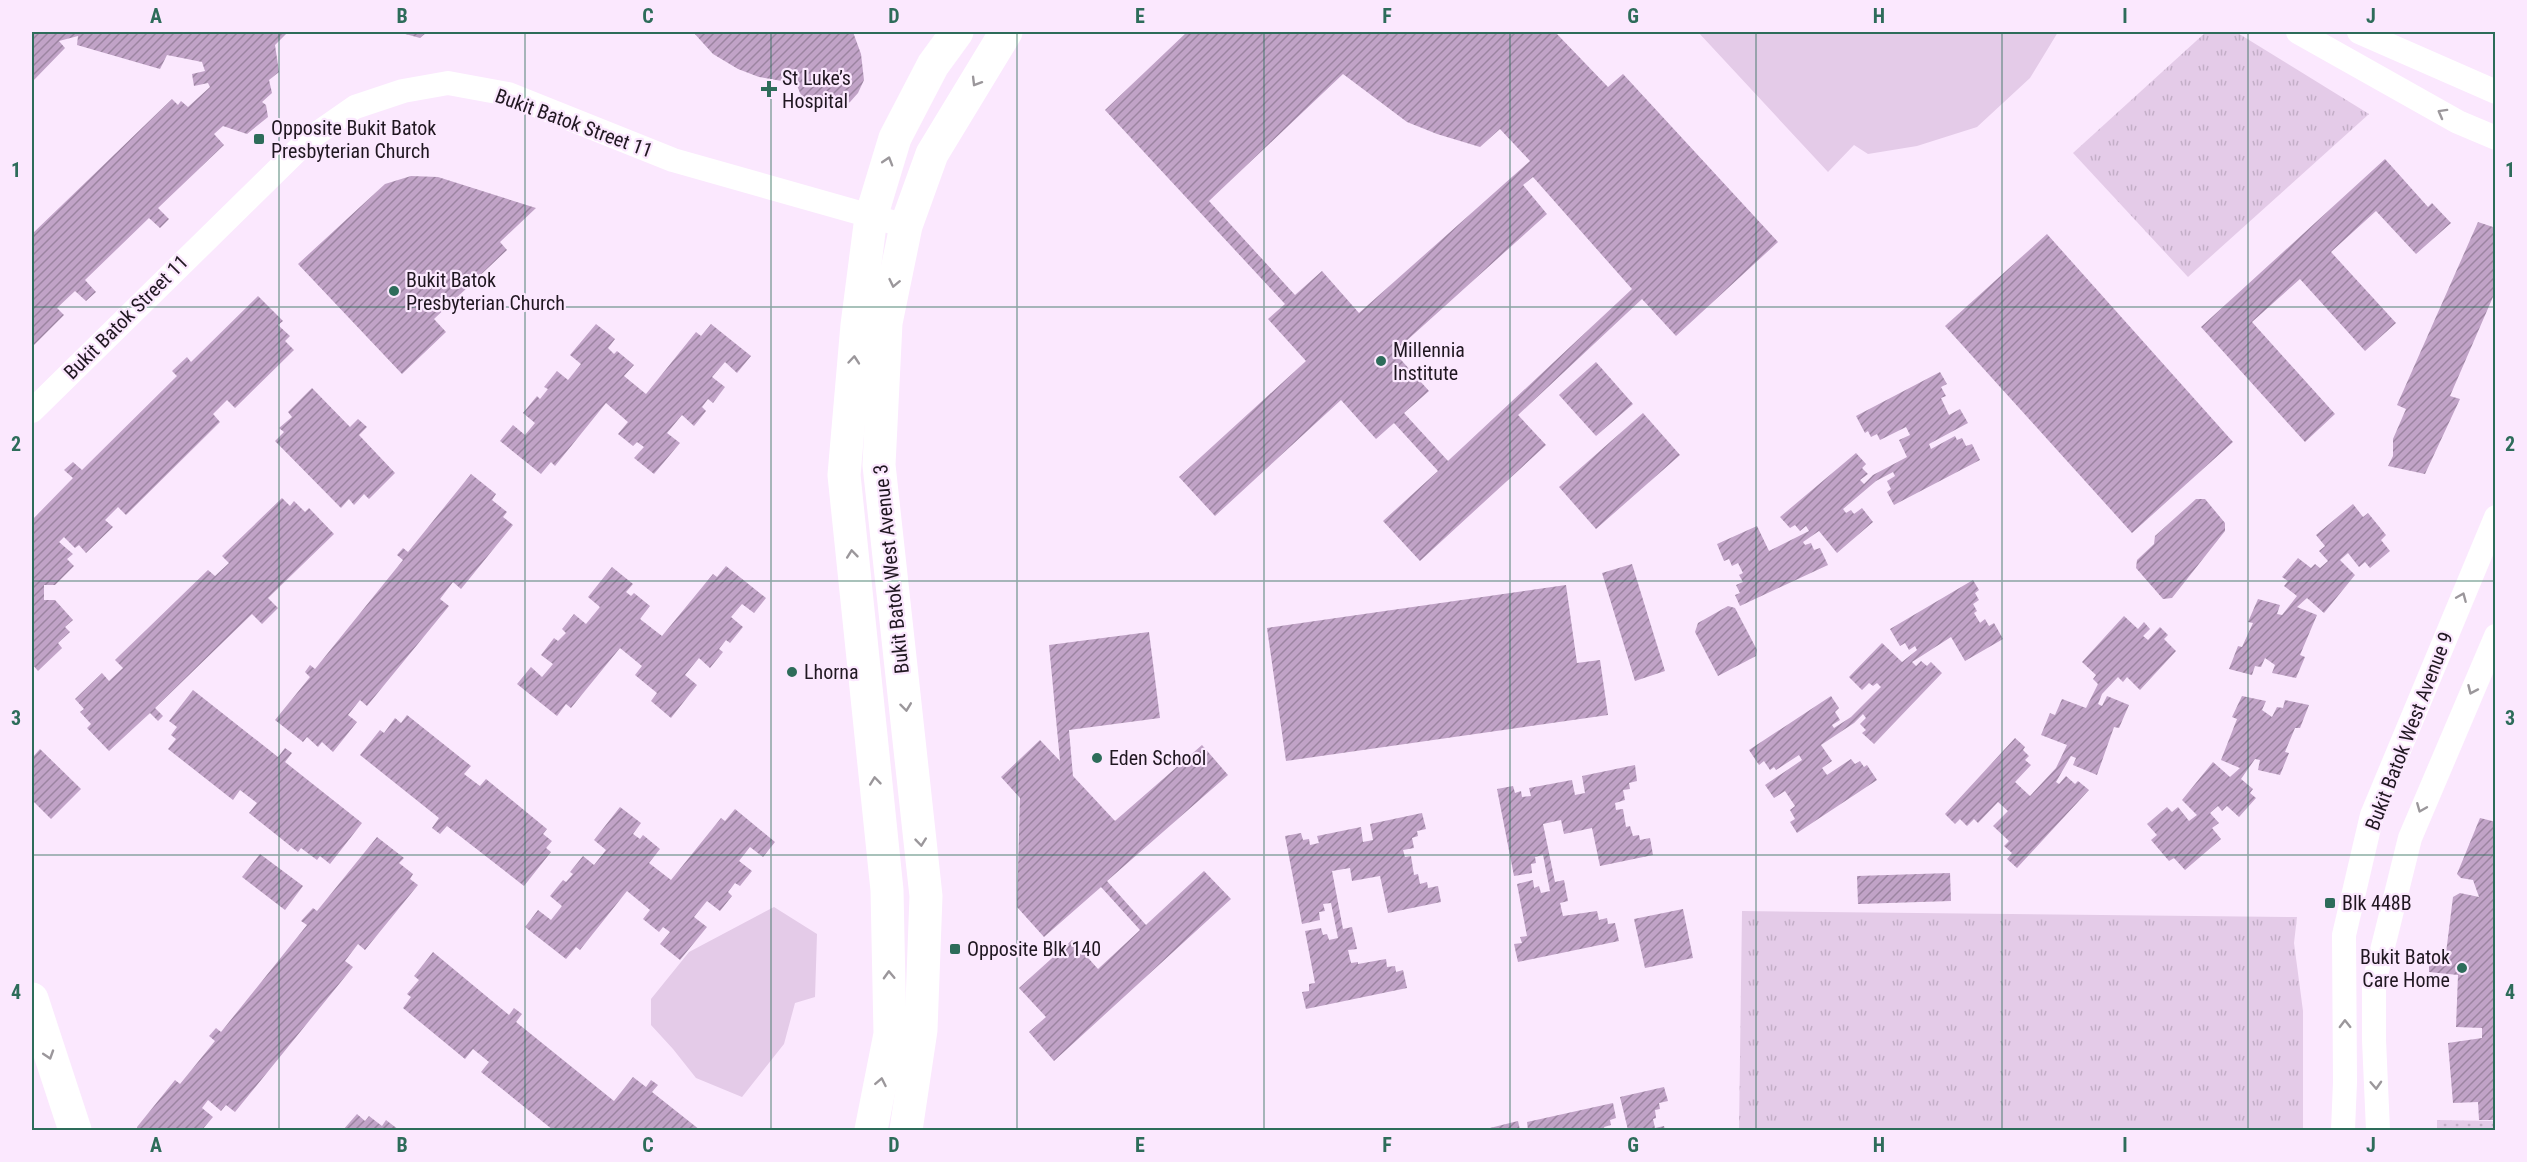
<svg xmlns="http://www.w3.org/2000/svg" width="2527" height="1162" viewBox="0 0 2527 1162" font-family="'Roboto Condensed',sans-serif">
<defs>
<pattern id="grass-tufts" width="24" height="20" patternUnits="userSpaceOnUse" patternTransform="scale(1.5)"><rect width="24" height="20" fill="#e4cbe8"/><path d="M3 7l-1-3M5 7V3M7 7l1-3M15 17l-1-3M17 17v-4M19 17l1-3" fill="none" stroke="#c3aec7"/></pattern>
<pattern id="park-dots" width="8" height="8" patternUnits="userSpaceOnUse" patternTransform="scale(1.5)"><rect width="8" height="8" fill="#e4cbe8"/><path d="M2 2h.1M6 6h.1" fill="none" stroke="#c3aec7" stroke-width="1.8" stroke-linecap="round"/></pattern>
<pattern id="building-hatch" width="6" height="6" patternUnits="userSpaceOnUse" patternTransform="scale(1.5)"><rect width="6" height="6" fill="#c1a3c7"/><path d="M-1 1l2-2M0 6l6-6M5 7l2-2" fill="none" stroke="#9c84a1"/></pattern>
</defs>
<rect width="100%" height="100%" fill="#fbe8fe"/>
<!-- grass -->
<g fill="url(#grass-tufts)">
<polygon points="2206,32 2236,32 2369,114 2188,277 2073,153"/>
<polygon points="1742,911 2297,917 2294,943 2303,1011 2303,1130 1739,1130"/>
</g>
<!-- park -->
<polygon fill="url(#park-dots)" points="2437,1120 2495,1121 2495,1130 2437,1130"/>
<!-- garden -->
<g fill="#e4cbe8">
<polygon points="1698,32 2058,32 2030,78 1977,127 1917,146 1868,154 1854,145 1828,172"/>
<polygon points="774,907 817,934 815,997 795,1003 784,1044 742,1097 696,1078 673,1049 651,1025 651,999 689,952"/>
</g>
<!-- building -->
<g fill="url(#building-hatch)" fill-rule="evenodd">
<polygon points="32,32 288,32 275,45 279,72 269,80 272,93 262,102 266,105 268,117 247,134 223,126 214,134 224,145 158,208 169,219 160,228 149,218 85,280 96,292 86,301 75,291 57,308 64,315 32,347 32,234 172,99 178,105 181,101 188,107 210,87 208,83 194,86 192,74 205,71 202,62 167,55 160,69 77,45 78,36 59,41 65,48 32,82"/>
<polygon points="398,32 427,32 420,38"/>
<polygon points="693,32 853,32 861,54 864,80 858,93 850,102 837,109 813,108 800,93 791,70 783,69 782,81 759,77 738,69 713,54"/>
<path d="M1187 32H1555L1608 87 1623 74 1778 242 1676 336 1642 299 1518 415 1546 445 1420 561 1383 521 1438 471 1394 423 1376 439 1341 400 1215 516 1179 477 1306 361 1268 319 1285 304 1105 110ZM1343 74 1407 122 1437 134 1480 147 1500 129 1530 161 1359 313 1322 271 1295 295 1209 201ZM1533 177 1632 289 1448 461 1404 413 1429 391 1394 352 1547 214 1523 185Z"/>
<polygon points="2385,159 2428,207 2432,203 2451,223 2416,254 2376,211 2331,252 2396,323 2365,351 2300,279 2252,322 2335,414 2305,442 2201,327"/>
<polygon points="411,176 438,177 536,208 500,242 507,250 434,319 446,332 402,374 298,264 385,184"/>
<polygon points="2478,222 2496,228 2496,290 2450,396 2460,399 2425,474 2388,466 2393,456 2393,439 2406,409 2397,405"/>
<polygon points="2047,234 2233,442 2132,533 1945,326"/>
<polygon points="258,296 283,321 278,325 290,336 285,341 294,350 235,408 227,400 213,414 220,422 126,515 118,507 105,520 113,527 86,553 79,545 75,548 64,537 59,542 73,554 67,559 74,566 55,585 44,585 44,600 55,600 73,620 65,627 70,632 58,643 62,648 38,671 32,664 32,520 73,478 64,470 73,462 82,470 177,376 172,371 187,357 191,362"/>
<polygon points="596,324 615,339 608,348 614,354 617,351 634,365 624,376 646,394 696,332 701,336 711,324 751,356 737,373 725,362 712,377 725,387 713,403 708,399 702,407 706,411 694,426 682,415 667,433 680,443 654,474 634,458 644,447 637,442 633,446 618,434 628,422 606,403 555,466 551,462 541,474 500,441 513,425 525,435 535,423 523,413 537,396 540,399 548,389 544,387 557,371 568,380 581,364 570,355"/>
<polygon points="1596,362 1633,404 1596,436 1559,395"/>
<polygon points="1940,372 1947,384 1941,387 1946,396 1941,398 1949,415 1960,409 1968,423 1929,444 1931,449 1955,436 1957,440 1962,438 1966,446 1972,444 1980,460 1894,505 1887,492 1891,489 1887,481 1895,476 1893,472 1876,481 1843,509 1846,513 1851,510 1854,514 1862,508 1873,522 1837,553 1819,531 1803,542 1805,545 1811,543 1814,550 1820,548 1828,565 1740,606 1735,595 1740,593 1736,585 1743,582 1739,575 1743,573 1738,563 1732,566 1729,559 1724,561 1717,544 1757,526 1769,551 1809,531 1806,526 1800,531 1795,525 1790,528 1780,517 1856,453 1866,464 1862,468 1868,474 1860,480 1864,484 1873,475 1907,457 1899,440 1910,435 1906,427 1880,440 1877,434 1871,437 1868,431 1865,433 1856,416"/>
<polygon points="312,388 350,427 358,419 367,427 359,435 395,473 369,499 364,494 354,505 349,499 341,508 275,441 284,432 279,428 292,417 288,412"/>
<polygon points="1643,413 1680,455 1596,529 1559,487"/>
<polygon points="471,474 496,494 492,500 507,512 503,517 513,525 461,589 453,582 440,599 449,606 367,706 360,700 348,715 357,722 333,752 322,742 318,747 307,737 303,742 275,720 310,677 305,672 310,665 315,669 403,560 397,555 403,548 408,552"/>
<polygon points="282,498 290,506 294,501 305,512 309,508 334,534 268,598 278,608 262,624 252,614 155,708 163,716 158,721 150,713 109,751 87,728 91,724 80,712 84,709 75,699 102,673 109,681 123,668 115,660 208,570 215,576 229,563 222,556"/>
<polygon points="2196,499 2205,499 2225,523 2225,531 2172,598 2163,599 2136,568 2137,560 2154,544 2155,536"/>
<polygon points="2353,504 2363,517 2368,513 2386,535 2381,540 2390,551 2370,568 2365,562 2359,567 2348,553 2340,560 2355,575 2324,613 2307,598 2297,607 2317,615 2300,655 2305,657 2296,678 2272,673 2275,665 2265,658 2261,667 2255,666 2252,675 2229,669 2238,646 2242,647 2253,623 2248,622 2258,599 2280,605 2277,614 2282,615 2297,596 2284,586 2288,581 2282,577 2298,558 2311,568 2315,564 2320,568 2328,561 2319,551 2325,546 2316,535"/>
<polygon points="1632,564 1665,671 1635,681 1602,573"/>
<polygon points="726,566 766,598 754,613 742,604 731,617 743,627 730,643 726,640 719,649 723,652 710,668 699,658 685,675 697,685 671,718 651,701 657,693 635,675 642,666 620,648 571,708 566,704 557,716 517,684 531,667 542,677 553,664 541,655 554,638 558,641 566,633 562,629 574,614 586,624 600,607 588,597 612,567 633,584 626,592 631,596 634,593 650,606 640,619 662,636 713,574 717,577"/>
<polygon points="1973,580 1979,590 1975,593 1979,600 1973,604 1977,611 1974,613 1980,623 1985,619 1989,626 1994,623 2003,639 1965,661 1951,637 1912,662 1916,666 1921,661 1927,666 1931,662 1942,673 1874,744 1862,733 1866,730 1860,724 1866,718 1863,714 1854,723 1821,745 1832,761 1822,768 1827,775 1851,759 1855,764 1860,761 1864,767 1867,765 1877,780 1797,833 1790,822 1795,819 1790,810 1795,806 1785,791 1774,798 1765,785 1802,760 1799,755 1776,770 1774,767 1770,770 1764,761 1759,765 1749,750 1831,696 1839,708 1835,712 1840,720 1832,725 1834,728 1851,717 1881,687 1877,683 1873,686 1869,683 1862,690 1849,677 1882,643 1902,662 1917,650 1915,646 1909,650 1905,643 1900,646 1890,629"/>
<polygon points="1566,585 1577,663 1600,660 1608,715 1286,761 1267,628"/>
<polygon points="1728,606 1735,608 1757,650 1756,656 1718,676 1695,632 1698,623"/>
<polygon points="2124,616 2138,629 2144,622 2150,629 2143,636 2148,640 2160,627 2168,635 2164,639 2176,651 2140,690 2127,677 2123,682 2118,677 2102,694 2098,704 2102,706 2107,696 2129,705 2119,728 2114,727 2097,775 2073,765 2076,758 2071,756 2056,782 2059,784 2066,776 2075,784 2078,781 2089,790 2017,868 2007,859 2012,853 2004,846 2009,841 1993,826 2008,811 1998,802 1978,823 1974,819 1967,826 1960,819 1955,824 1945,814 2015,738 2025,747 2023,750 2029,756 2025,760 2031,765 2015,782 2030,796 2056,768 2067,745 2041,735 2050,713 2055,715 2062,699 2086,708 2098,684 2093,679 2096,675 2082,662"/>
<polygon points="1149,632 1160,718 1069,730 1073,776 1115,821 1202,745 1228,775 1107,881 1146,925 1204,871 1231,899 1054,1061 1029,1032 1046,1017 1019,988 1072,940 1098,969 1140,930 1101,887 1044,937 1017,907 1020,798 1001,777 1040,740 1060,761 1049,645"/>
<polygon points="193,690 278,757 285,748 292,753 285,762 362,823 330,864 320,856 317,860 301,848 298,852 249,813 257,803 240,790 233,800 168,749 176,739 171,735 177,727 169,721"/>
<polygon points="2242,696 2266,701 2262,710 2272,717 2277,707 2283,708 2285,700 2309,705 2300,728 2295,728 2285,752 2289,753 2280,775 2258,770 2260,760 2255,759 2241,779 2253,789 2250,793 2256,798 2239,817 2227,806 2222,811 2218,806 2210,813 2219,823 2212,828 2221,839 2185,870 2174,858 2169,861 2151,840 2157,835 2147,824 2167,807 2172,812 2178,807 2189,821 2197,815 2182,800 2213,762 2230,777 2240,768 2221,760 2237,719 2232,717"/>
<polygon points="407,715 471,766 464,774 480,786 486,779 547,829 543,834 552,841 546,848 551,852 524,886 447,826 440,834 432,828 439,818 360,755 380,730 384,733 395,718 401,723"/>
<polygon points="40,749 81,789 51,819 32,800 32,758"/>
<polygon points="1635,765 1637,781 1629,783 1630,789 1623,790 1625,800 1615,803 1616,810 1623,809 1626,827 1630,826 1633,836 1639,835 1640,840 1650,838 1653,855 1600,866 1592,828 1564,834 1561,820 1543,824 1555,882 1564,880 1568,901 1560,903 1563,916 1597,911 1599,920 1607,918 1608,924 1615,923 1619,941 1518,962 1514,944 1522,943 1520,937 1527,936 1517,884 1533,880 1534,888 1539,886 1541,893 1550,891 1543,855 1535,857 1536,863 1531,864 1532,873 1514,876 1497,789 1513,786 1515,793 1521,791 1522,797 1531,796 1529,788 1572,780 1575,795 1585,793 1582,776"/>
<polygon points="620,807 641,823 633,834 640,839 643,835 660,849 649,863 671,880 721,818 725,821 735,809 775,842 763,857 750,847 739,861 752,871 740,886 735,883 728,892 732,896 720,911 707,901 694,917 707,927 680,960 660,944 670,932 663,927 659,932 643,919 650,910 627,891 580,950 576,947 566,959 525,927 538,910 551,920 562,906 550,896 563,880 566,882 573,874 570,872 583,856 594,865 606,850 594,840"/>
<polygon points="1422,813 1426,829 1417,831 1418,836 1412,838 1414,848 1403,850 1405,857 1411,856 1414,875 1418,874 1420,884 1427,882 1428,888 1438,886 1441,902 1388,913 1380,876 1352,881 1350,868 1332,871 1343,929 1352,927 1357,949 1348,950 1351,963 1358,962 1358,964 1386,959 1387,967 1395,966 1396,972 1403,970 1407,988 1306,1009 1302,992 1309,991 1309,984 1315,983 1305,931 1321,928 1323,935 1327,934 1329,940 1338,938 1331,903 1323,904 1325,911 1319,912 1320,920 1302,924 1285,836 1301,833 1303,840 1309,839 1310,845 1319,843 1317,836 1361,827 1363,842 1373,840 1370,824"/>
<polygon points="2480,818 2496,822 2496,1120 2479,1120 2478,1102 2453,1103 2448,1043 2482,1038 2482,1028 2456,1027 2458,975 2429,972 2429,965 2446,953 2453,897 2460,893 2479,897 2473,880 2461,878 2457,874"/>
<polygon points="377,837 404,858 399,863 413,874 410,879 418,885 365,950 358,944 345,961 353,967 235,1112 226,1105 221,1111 208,1100 202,1108 213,1117 202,1130 137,1130 137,1127 175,1080 180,1084 215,1041 209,1036 216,1028 221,1032 307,925 301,921 313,908 317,911"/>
<polygon points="260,854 303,886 285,910 242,877"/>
<polygon points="1950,873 1951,901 1858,904 1857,876"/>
<polygon points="1683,909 1693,958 1645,968 1634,919"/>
<polygon points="433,952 509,1015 514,1008 522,1014 516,1022 614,1101 633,1077 646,1087 651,1080 658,1085 652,1092 700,1130 553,1130 481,1072 489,1062 473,1049 465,1059 403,1008 411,997 407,994 419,980 414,976"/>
<polygon points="1664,1087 1668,1101 1659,1103 1660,1109 1655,1110 1656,1118 1653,1119 1655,1128 1664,1126 1665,1130 1628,1130 1620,1097"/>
<polygon points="1613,1103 1616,1118 1610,1120 1611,1125 1604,1127 1605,1130 1528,1130 1527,1122"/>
<polygon points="357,1114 365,1121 369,1116 382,1126 386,1120 399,1130 343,1130"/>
<polygon points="1518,1121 1520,1130 1482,1130"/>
</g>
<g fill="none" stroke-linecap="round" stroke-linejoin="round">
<!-- minor -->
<g stroke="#fff" stroke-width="24">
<polyline points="2298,32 2458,122 2496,138"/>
<polyline points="2359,32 2496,92"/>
<polyline points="32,411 309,139 355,107 403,91 448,83 508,94 673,160 906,226"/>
<polyline points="2343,1130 2345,1082 2344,935 2372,815 2496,517"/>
<polyline points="2378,1130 2374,1040 2374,983 2410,838 2496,636"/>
</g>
<!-- secondary -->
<polyline stroke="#fff" stroke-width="33" points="32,999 75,1130"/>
<!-- primary -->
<g stroke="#fff" stroke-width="33">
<polyline points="871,1130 890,1034 887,890 844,475 857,325 871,217 895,138 933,65 957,32"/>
<polyline points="906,1130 921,1030 926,896 879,465 886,323 906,226 932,154 1006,32"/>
</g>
</g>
<!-- one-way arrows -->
<defs><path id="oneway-chevron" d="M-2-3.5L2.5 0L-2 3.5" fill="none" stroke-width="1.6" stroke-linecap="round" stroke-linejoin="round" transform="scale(1.5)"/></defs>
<g stroke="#9b979b">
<use href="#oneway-chevron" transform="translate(976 82) rotate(121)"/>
<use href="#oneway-chevron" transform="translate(2442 113) rotate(-151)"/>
<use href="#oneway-chevron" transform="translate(888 161) rotate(-73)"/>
<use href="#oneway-chevron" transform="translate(894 283) rotate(102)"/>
<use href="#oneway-chevron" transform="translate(854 360) rotate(-85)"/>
<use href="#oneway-chevron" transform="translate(852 554) rotate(-96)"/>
<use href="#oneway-chevron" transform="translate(2462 597) rotate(-67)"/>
<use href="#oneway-chevron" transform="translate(2472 690) rotate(114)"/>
<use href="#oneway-chevron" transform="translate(906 707) rotate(83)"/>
<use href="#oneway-chevron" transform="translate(875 781) rotate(-96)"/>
<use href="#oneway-chevron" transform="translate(2421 808) rotate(112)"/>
<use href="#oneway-chevron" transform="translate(921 842) rotate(84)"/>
<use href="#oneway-chevron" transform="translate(889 975) rotate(-92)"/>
<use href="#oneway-chevron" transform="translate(2345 1024) rotate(-91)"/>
<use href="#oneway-chevron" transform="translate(49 1055) rotate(72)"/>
<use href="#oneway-chevron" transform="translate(881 1082) rotate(-79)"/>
<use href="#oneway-chevron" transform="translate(2376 1085) rotate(87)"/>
</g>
<!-- grid -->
<path fill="none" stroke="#2d6c5a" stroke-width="1.5" stroke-opacity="0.55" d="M279 32V1130M525 32V1130M771 32V1130M1017 32V1130M1264 32V1130M1510 32V1130M1756 32V1130M2002 32V1130M2248 32V1130M32 307H2496M32 581H2496M32 855H2496"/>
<!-- markers -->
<g fill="#2d6c5a" stroke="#fbe8fe" stroke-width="2">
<path d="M766 80h6v6h6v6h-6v6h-6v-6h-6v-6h6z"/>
<rect x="253" y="133" width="12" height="12" rx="3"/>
<circle cx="394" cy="291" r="6"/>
<circle cx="1381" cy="361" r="6"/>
<circle cx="792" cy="672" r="6"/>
<circle cx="1097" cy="758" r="6"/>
<rect x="2324" y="897" width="12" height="12" rx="3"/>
<rect x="949" y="943" width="12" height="12" rx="3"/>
<circle cx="2462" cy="968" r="6"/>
</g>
<g text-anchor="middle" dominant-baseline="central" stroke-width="4.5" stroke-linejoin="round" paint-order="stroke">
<!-- poi labels -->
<g font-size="20" fill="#201721" stroke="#fbe8fe" text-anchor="start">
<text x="782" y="78">St Luke’s<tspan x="782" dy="23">Hospital</tspan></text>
<text x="271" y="128">Opposite Bukit Batok<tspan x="271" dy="23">Presbyterian Church</tspan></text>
<text x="406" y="280">Bukit Batok<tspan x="406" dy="23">Presbyterian Church</tspan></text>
<text x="1393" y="350">Millennia<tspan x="1393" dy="23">Institute</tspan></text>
<text x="804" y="672">Lhorna</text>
<text x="1109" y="758">Eden School</text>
<text x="2342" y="903">Blk 448B</text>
<text x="967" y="949">Opposite Blk 140</text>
<text x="2450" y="957" text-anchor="end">Bukit Batok<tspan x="2450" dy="23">Care Home</tspan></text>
</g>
<!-- street labels -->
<g font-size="20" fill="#201721" stroke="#fbe8fe">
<text transform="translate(574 123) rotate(20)">Bukit Batok Street 11</text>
<text transform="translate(126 317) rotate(-45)">Bukit Batok Street 11</text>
<text transform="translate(891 569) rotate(-96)">Bukit Batok West Avenue 3</text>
<text transform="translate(2409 731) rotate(-69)">Bukit Batok West Avenue 9</text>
</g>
</g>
<!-- border -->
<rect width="2527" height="1162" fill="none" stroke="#fbe8fe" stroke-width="66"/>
<rect x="33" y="33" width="2461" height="1096" fill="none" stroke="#2d6c5a" stroke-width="2"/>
<g font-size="20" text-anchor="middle" font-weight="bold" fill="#2d6c5a">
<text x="156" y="23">A</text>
<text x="402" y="23">B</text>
<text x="648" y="23">C</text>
<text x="894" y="23">D</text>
<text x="1140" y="23">E</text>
<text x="1387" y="23">F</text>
<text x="1633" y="23">G</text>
<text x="1879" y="23">H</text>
<text x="2125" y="23">I</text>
<text x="2371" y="23">J</text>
<text x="16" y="177">1</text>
<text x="2510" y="177">1</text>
<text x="16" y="451">2</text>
<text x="2510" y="451">2</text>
<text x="16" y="725">3</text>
<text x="2510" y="725">3</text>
<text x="16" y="999">4</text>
<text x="2510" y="999">4</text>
<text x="156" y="1152">A</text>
<text x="402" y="1152">B</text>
<text x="648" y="1152">C</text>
<text x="894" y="1152">D</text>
<text x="1140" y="1152">E</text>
<text x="1387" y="1152">F</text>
<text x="1633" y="1152">G</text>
<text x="1879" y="1152">H</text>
<text x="2125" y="1152">I</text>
<text x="2371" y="1152">J</text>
</g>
</svg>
